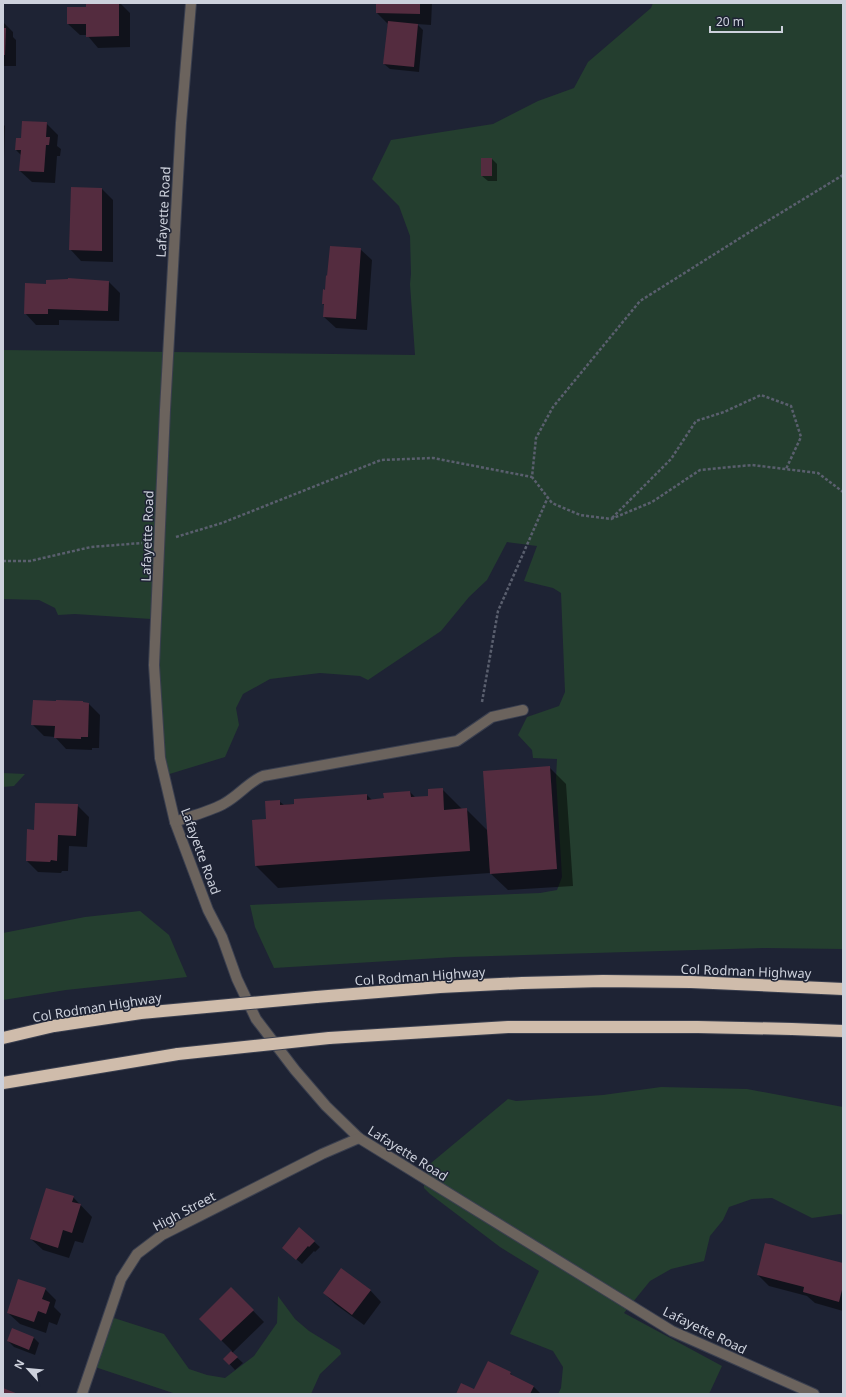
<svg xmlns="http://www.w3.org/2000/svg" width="846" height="1397" viewBox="0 0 846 1397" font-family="'Noto Sans',sans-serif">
<rect width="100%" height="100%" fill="#1e2334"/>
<!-- green -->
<g fill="#243e2f">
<polygon points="653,3 843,3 843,949 765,948 455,957 274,968 255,927 250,905 540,893 557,890 562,877 556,778 557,759 533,758 532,750 518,735 527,717 559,706 565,692 561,593 553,588 524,581 537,546 507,542 487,580 469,597 441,631 368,680 360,676 320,673 270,679 243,694 236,708 239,725 225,757 163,776 151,619 75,614 58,615 55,608 39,600 3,599 3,350 415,355 410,284 411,274 410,236 399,206 372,179 391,140 493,124 538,101 574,88 588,62 651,8"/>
<polygon points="3,773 25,774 14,786 3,787"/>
<polygon points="140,911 169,935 187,977 66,990 3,1000 3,933 85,917"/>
<polygon points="661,1087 747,1089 843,1107 843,1215 840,1214 812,1218 772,1198 752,1199 729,1207 723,1220 710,1236 704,1261 671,1269 650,1281 624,1313 722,1366 709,1394 558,1394 561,1388 563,1367 553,1351 510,1334 539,1271 500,1247 430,1194 424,1188 424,1182 431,1163 508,1099 516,1101 603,1095"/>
<polygon points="278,1296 295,1319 309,1331 340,1350 341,1354 320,1374 311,1394 176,1394 95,1367 102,1340 114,1318 164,1334 189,1369 207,1375 225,1378 254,1356 277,1323"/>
</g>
<!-- shadow -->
<g fill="#0007">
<polygon points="87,3 120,3 130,13 130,47 98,48 87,35 80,35 68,24 87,8"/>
<polygon points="377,3 432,3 431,25 417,24 423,30 419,72 390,69 384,64 388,24 377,13"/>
<polygon points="3,22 13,32 13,37 16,40 16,66 3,66"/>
<polygon points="46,123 58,135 57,146 61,149 60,156 57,156 55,183 32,182 20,171 21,155 16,150 22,139"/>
<polygon points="3,124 5,126 4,158 3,158"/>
<polygon points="492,159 497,164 497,181 488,181 482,176"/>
<polygon points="102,189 113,200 113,262 81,261 70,249"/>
<polygon points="360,249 372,260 367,330 336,328 324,317 325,306 323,304 326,291"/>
<polygon points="109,282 120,293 119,321 59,320 59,325 36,325 25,313 47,285"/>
<polygon points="89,704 100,715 99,748 92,748 92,750 66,749 55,737 44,736 33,725"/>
<polygon points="549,767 566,784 573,886 508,890 490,873 278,888 256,866 267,820 279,801 284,805 367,795 372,800 385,799 410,792 416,798 429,797 442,789 463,810 466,809 488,831"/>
<polygon points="77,805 89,817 87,847 69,846 68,871 62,871 61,873 38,872 27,861 35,831"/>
<polygon points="73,1197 92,1217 83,1243 75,1241 69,1258 43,1250 31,1239"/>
<polygon points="299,1228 320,1247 315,1252 314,1251 302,1264 289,1253"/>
<polygon points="843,1264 843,1311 815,1303 807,1296 769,1286 758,1275"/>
<polygon points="231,1288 264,1322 232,1353 243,1363 235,1370 225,1359 232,1351 200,1319"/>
<polygon points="45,1289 56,1300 54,1307 61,1314 57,1325 49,1322 46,1333 20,1324 8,1313"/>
<polygon points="370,1290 381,1302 364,1325 335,1304 324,1293"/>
<polygon points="33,1337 39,1343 35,1355 14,1347 8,1341"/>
<polygon points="510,1373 515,1378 533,1386 541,1394 457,1394 475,1390"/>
</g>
<!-- building -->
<g fill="#542c3f">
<polygon points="86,3 119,3 119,36 86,37 86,24 67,24 67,7 86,7"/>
<polygon points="376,3 420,3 420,14 376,13"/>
<polygon points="388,21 418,24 414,67 383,64"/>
<polygon points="3,28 6,28 5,55 3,55"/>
<polygon points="22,121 47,122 46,137 50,137 49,145 46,145 44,172 19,171 21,150 15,150 16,138 21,138"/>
<rect x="481" y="158" width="11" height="18"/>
<polygon points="71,187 102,188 102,251 69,250"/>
<polygon points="330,246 361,248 356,319 323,317 324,304 322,304 323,289 325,290 326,275 327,276"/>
<polygon points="68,278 109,281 108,311 48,309 48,314 24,314 25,283 46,284 46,280 68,279"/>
<polygon points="33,700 56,701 56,700 83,701 83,702 89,703 88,737 81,737 81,739 54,738 55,726 31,725"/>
<polygon points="550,766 557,869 490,874 483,771"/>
<polygon points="443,788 444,810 467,808 470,851 255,866 252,820 266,819 265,801 280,800 280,805 294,804 294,799 367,794 367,800 384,798 383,793 410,791 411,797 428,796 428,789"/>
<polygon points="35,803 78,804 76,836 58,835 57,861 51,860 50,862 26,861 27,829 34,830"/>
<polygon points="46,1188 74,1196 72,1202 81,1204 72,1233 63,1230 58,1248 30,1239"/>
<polygon points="299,1227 315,1241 309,1247 308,1246 296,1260 282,1248"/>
<polygon points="765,1243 843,1263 843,1286 839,1302 803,1292 804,1287 757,1275"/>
<polygon points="341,1268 371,1290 352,1315 323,1293"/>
<polygon points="18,1279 46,1288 42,1299 50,1302 46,1314 38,1311 34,1322 7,1313"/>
<polygon points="231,1287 254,1310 221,1341 199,1319"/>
<polygon points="12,1328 34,1337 29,1350 7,1341"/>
<polygon points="231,1351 238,1357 229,1365 223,1359"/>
<polygon points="488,1361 511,1372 510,1374 534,1386 530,1394 456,1394 461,1383 474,1389"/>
<polygon points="3,1388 18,1394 3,1394"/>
</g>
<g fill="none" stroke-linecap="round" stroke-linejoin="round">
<!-- minor casing -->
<g stroke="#3a3f4f" stroke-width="12">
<g id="minor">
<polyline points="191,3 181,123 165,410 154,665 160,758 175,822 208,910 222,937 237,979 256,1019 295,1070 326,1106 359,1138 672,1331 814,1394"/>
<path d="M175 822C190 816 212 811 225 803 239 795 249 782 263 776L457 741 492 717 523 710"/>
<polyline points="82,1394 121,1279 137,1254 162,1235 322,1154 359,1138"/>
</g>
</g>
<!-- highway casing -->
<g stroke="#3a3f4f" stroke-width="14">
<g id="highway">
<polyline points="316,997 440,987 522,983 603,981 691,982 843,989"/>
<polyline points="3,1038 54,1026 141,1013"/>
<polyline points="329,1038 508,1027 698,1027 792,1029 843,1031"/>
<polyline points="3,1083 178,1054"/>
</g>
</g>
<!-- path -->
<g stroke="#5a5f6e" stroke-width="2.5" stroke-dasharray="3 2" stroke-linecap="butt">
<polyline points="843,175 756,228 640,301 553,407 536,438 532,477 552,503 580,515 611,519 652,502 700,470 752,465 818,473 843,492"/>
<polyline points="612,518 671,459 696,421 724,412 761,395 791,406 801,437 786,469"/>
<polyline points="176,537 222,523 381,460 433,458 532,477"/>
<polyline points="3,561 30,561 91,547 142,543"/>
<polyline points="482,702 498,611 548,497"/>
</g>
<!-- minor -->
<use href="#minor" stroke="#6b635d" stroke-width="10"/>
<!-- highway -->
<use href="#highway" stroke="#cfbcab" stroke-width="12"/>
<!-- highway-bridge casing -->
<g stroke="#3a3f4f" stroke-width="14" stroke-linecap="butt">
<g id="highway-bridge">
<polyline points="141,1013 316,997"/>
<polyline points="178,1054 329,1038"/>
</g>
</g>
<!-- highway-bridge -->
<use href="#highway-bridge" stroke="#cfbcab" stroke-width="12"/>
</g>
<g text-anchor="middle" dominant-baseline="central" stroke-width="3" stroke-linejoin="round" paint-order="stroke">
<!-- street labels -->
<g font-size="13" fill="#cdd1dc" stroke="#1e2334">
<text transform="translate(163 212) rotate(-87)">Lafayette Road</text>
<text transform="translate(147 536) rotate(-88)">Lafayette Road</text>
<text transform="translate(201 851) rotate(70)">Lafayette Road</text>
<text transform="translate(746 971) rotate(2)">Col Rodman Highway</text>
<text transform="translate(420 976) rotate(-4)">Col Rodman Highway</text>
<text transform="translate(97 1007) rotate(-9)">Col Rodman Highway</text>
<text transform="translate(408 1153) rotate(32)">Lafayette Road</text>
<text transform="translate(184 1211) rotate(-28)">High Street</text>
<text transform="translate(705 1330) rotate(26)">Lafayette Road</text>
</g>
</g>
<!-- border -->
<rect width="846" height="1397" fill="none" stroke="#cdd1dc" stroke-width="8"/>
<!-- north arrow -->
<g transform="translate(28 1369) rotate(297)" stroke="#1e2334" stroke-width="3" paint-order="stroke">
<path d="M0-3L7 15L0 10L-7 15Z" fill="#cdd1dc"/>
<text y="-6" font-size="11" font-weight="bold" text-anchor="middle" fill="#cdd1dc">N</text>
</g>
<!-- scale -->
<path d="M710 26v6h72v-6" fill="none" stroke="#cdd1dc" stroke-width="2"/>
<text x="716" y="26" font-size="12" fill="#cdd1dc" stroke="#1e2334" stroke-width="3" paint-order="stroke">20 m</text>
</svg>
